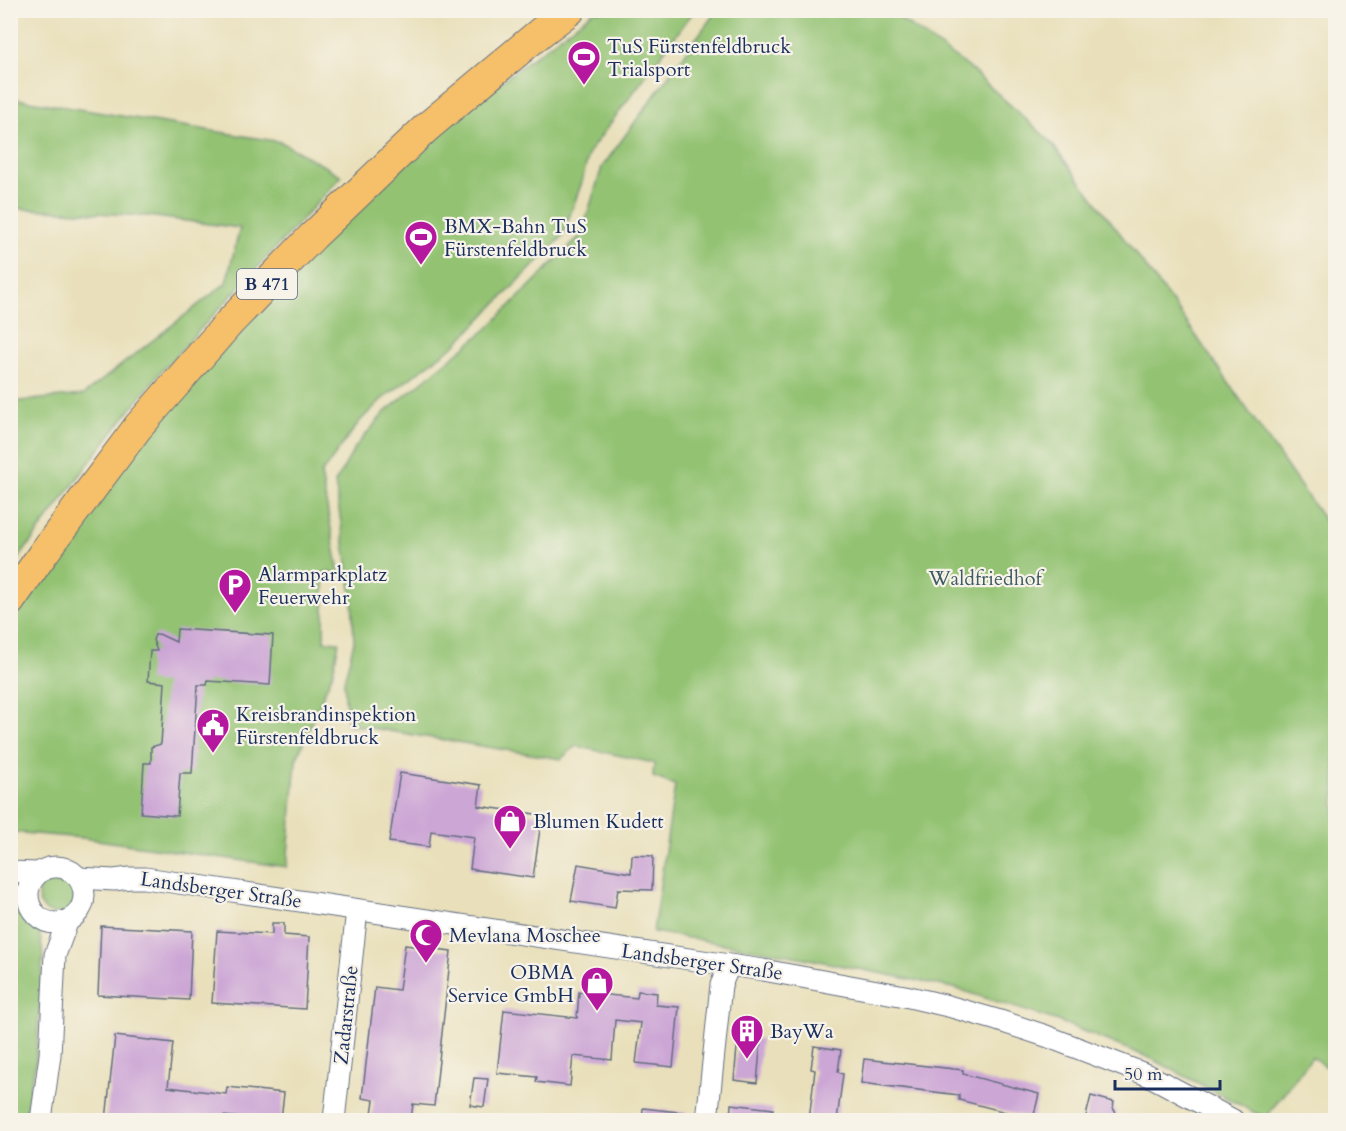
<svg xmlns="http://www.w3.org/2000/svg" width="1346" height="1131" viewBox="0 0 1346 1131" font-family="Cardo,serif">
<rect width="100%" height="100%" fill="#f7f3e8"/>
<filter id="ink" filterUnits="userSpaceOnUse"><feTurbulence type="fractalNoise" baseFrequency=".0167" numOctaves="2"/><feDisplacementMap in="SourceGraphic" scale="12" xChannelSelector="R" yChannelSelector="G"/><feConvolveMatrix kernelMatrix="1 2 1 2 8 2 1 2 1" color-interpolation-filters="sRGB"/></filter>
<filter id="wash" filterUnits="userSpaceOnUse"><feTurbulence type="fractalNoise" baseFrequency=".008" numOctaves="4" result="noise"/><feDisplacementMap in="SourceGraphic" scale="24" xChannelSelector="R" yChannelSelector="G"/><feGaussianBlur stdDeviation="1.35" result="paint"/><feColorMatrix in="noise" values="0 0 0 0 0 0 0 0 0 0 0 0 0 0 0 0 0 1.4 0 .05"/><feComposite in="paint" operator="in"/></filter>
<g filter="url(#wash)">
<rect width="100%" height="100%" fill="#e9e0bb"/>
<!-- green -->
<g fill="#93c272" stroke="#577868" stroke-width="1.5">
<polygon points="717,10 889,11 967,66 1049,140 1176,307 1335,536 1335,1073 1312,1057 1265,1118 1152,1059 1058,1021 954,988 789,955 653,932 675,785 653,777 654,763 576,746 561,759 347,724 344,681 354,642 352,596 335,483 356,446 385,412 487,329 581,235 602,167"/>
<polygon points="594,11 694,11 589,152 582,182 562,237 456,344 381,400 360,421 321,474 339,573 324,572 324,641 339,642 333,672 296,760 287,867 83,838 11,832 11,616 97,494 214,360 331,234 455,117"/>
<polygon points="11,98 281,142 342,176 158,375 97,452 11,569 11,402 83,395 226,283 240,228 148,216 11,208"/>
<circle cx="57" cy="895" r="19"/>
<polygon points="11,891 20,898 26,916 39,930 43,954 36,1060 24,1120 11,1120"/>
</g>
<g id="blocks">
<!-- building -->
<g fill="#cca6d5">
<polygon points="177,629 273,635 270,685 208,681 207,685 198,685 192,773 180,773 177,816 141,813 144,763 151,763 151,747 161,744 165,683 148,681 150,651 157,651 153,640 155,635 159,634 176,642"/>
<polygon points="400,773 481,785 478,806 542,815 533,878 470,869 474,837 431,831 429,847 389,842"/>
<polygon points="632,855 653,856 652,890 618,889 615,908 571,901 578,864 631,873"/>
<polygon points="272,923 284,923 284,935 309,937 305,1009 212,1003 217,931 272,934"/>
<polygon points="101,926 192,931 189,1000 98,995"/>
<polygon points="405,945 451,951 434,1106 413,1104 411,1120 371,1120 374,1100 362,1098 375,987 399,990"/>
<polygon points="638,991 657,993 656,1005 679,1007 673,1067 636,1063 641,1023 615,1020 612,1060 573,1056 570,1086 536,1082 537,1077 497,1073 504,1010 577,1018 579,992 637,998"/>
<polygon points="115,1036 173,1043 168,1087 226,1094 227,1087 284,1093 281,1120 266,1120 223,1116 223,1120 106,1120"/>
<polygon points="738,1037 761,1039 757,1083 734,1080"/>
<polygon points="814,1046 841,1050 838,1072 843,1074 837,1120 809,1120 815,1070 811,1069"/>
<polygon points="864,1059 963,1070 963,1074 1039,1094 1033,1119 959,1100 959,1095 861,1083"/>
<polygon points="474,1078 488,1079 484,1107 470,1105"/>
<polygon points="1091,1096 1114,1102 1113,1108 1120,1120 1085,1120"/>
<polygon points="731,1104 773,1109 771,1120 730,1120"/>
<polygon points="643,1108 687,1113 686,1120 642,1120"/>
</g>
</g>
</g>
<g filter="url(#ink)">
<use href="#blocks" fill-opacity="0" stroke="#636d7f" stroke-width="1.5"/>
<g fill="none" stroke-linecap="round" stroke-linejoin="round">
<!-- minor casing -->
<g stroke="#636d7f" stroke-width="23">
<g id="minor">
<circle cx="56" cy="895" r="28"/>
<polyline points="10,872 37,873"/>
<polyline points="79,878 114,880 130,878 145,878 763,970 905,996 948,1006 997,1020 1046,1036 1150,1076 1233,1120"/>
<polyline points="41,1120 50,1055 55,955 68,920"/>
<polyline points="334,1120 357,910"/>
<polyline points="707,1120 721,985 729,966"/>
</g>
</g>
<!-- highway casing -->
<g stroke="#636d7f" stroke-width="32">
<polyline id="highway" points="10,601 45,551 138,427 229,323 313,236 426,128 541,32 570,10"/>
</g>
<!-- minor -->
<use href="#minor" stroke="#fff" stroke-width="21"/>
<!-- highway -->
<use href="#highway" stroke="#f6c06b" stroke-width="30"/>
</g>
</g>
<!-- icons -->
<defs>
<g id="stadium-pin" transform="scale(1.725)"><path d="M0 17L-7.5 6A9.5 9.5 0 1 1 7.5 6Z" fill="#b5179e" stroke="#f7f3e8"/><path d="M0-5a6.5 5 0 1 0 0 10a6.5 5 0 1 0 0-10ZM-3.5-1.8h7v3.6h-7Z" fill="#fff"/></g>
<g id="parking-pin" transform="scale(1.725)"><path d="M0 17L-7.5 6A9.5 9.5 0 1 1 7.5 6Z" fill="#b5179e" stroke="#f7f3e8"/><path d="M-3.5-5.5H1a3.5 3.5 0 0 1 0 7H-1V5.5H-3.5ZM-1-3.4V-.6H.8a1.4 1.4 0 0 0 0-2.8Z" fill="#fff"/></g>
<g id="civic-pin" transform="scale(1.725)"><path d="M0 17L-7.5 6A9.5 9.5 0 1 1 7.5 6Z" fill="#b5179e" stroke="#f7f3e8"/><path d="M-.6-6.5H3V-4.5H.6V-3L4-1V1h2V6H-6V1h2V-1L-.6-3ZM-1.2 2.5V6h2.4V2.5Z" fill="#fff"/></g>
<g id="shop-pin" transform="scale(1.725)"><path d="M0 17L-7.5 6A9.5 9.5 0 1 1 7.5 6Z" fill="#b5179e" stroke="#f7f3e8"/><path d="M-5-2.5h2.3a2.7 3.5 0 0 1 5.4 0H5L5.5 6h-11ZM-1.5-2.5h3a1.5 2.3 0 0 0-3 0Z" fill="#fff"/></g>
<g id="mosque-pin" transform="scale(1.725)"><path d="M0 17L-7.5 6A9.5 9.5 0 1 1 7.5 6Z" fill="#b5179e" stroke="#f7f3e8"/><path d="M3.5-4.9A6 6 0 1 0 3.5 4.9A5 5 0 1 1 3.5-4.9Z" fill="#fff"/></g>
<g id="building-pin" transform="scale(1.725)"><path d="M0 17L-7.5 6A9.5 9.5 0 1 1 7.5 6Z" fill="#b5179e" stroke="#f7f3e8"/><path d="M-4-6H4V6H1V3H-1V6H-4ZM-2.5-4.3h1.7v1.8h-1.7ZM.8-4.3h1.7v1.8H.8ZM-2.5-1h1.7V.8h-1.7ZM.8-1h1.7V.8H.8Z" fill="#fff"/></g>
</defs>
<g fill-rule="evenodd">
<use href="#stadium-pin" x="584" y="57"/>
<use href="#stadium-pin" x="421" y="237"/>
<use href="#parking-pin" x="235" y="585"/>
<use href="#civic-pin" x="213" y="725"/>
<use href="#shop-pin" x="510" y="821"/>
<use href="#mosque-pin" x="426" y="935"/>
<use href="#shop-pin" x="597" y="983"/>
<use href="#building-pin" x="747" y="1031"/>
</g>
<g text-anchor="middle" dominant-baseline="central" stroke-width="4.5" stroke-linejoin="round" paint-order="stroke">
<!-- shield labels -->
<rect fill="#f7f3e8" stroke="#5d6a87" stroke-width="1.5" x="237" y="269" width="60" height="30" rx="4.5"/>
<g font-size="18" font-weight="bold" fill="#1b2f5e">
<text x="267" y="284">B 471</text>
</g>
<!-- poi labels -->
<g font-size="20" fill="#1b2f5e" stroke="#f7f3e8" text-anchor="start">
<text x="607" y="46">TuS Fürstenfeldbruck<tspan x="607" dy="23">Trialsport</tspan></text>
<text x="444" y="226">BMX-Bahn TuS<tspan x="444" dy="23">Fürstenfeldbruck</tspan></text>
<text x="258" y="574">Alarmparkplatz<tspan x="258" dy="23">Feuerwehr</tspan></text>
<text x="236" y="714">Kreisbrandinspektion<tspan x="236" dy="23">Fürstenfeldbruck</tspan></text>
<text x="533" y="821">Blumen Kudett</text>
<text x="449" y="935">Mevlana Moschee</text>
<text x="574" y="972" text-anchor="end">OBMA<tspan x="574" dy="23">Service GmbH</tspan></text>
<text x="770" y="1031">BayWa</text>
</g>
<!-- park labels -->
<g font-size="20" fill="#3f5b64" stroke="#f7f3e8">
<text x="985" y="578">Waldfriedhof</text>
</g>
<!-- street labels -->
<g font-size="20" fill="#1b2f5e" stroke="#f7f3e8">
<text transform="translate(221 890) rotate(8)">Landsberger Straße</text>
<text transform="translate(702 962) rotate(8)">Landsberger Straße</text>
<text transform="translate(346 1015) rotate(-84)">Zadarstraße</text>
</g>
</g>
<!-- margin -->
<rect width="1346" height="1131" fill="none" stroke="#f7f3e8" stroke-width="36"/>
<!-- scale -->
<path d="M1115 1080v9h105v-9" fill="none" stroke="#1b2f5e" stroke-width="3"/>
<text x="1124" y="1080" font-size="18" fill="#1b2f5e" stroke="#f7f3e8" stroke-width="4.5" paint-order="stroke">50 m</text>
</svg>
